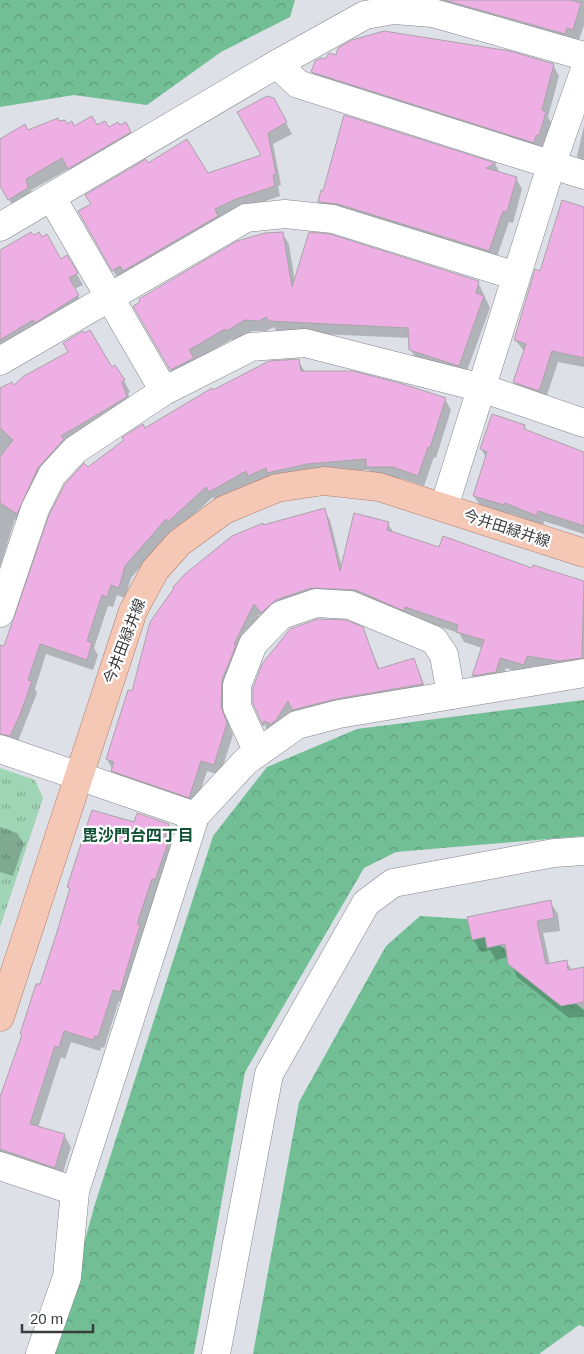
<svg xmlns="http://www.w3.org/2000/svg" width="584" height="1354" viewBox="0 0 584 1354" font-family="Arial,'Noto Sans JP',sans-serif">
<defs>
<pattern id="grass-tufts" width="24" height="20" patternUnits="userSpaceOnUse" patternTransform="scale(1.25)"><rect width="24" height="20" fill="#9fd4b5"/><path d="M3 7l-1-3M5 7V3M7 7l1-3M15 17l-1-3M17 17v-4M19 17l1-3" fill="none" stroke="#83ad95"/></pattern>
<pattern id="forest-crowns" width="20" height="18" patternUnits="userSpaceOnUse" patternTransform="scale(1.25)"><rect width="20" height="18" fill="#72bf95"/><path d="M2 6a3 3 0 1 1 6 0M12 15a3 3 0 1 1 6 0" fill="none" stroke="#5f9c7b"/></pattern>
</defs>
<rect width="100%" height="100%" fill="#dde0e7"/>
<!-- grass -->
<polygon fill="url(#grass-tufts)" points="0,768 35,780 43,798 0,927"/>
<!-- forest -->
<g fill="url(#forest-crowns)">
<polygon points="0,0 295,0 290,17 221,52 147,105 74,95 0,107"/>
<polygon points="584,700 584,836 396,852 364,868 245,1072 194,1354 53,1354 95,1204 213,836 267,767 357,729"/>
<polygon points="420,916 466,919 584,1010 584,1327 579,1325 539,1354 253,1354 299,1102 386,946"/>
</g>
<!-- shadow -->
<g fill="#0003">
<polygon points="412,0 584,0 584,25 579,40 573,38 571,45"/>
<polygon points="337,56 553,65 559,76 548,117 552,124 545,147 542,146 540,153 319,83 312,72 325,61"/>
<polygon points="273,99 292,134 273,144 281,185 278,186 280,196 242,209 119,281 80,212 148,165 208,175 263,156"/>
<polygon points="345,117 495,164 500,173 516,178 522,189 513,223 509,222 495,262 326,212 319,202 324,193"/>
<polygon points="59,122 74,128 108,129 125,124 136,143 75,179 69,169 31,190 33,199 15,210 0,184 0,141"/>
<polygon points="584,126 584,167 577,156"/>
<polygon points="584,209 584,367 558,362 545,401 521,393 514,382 525,352 515,340 541,272"/>
<polygon points="282,233 289,244 295,282 478,282 490,308 465,376 417,360 410,349 410,338 277,332 274,327 266,331 252,331 233,341 232,339 194,361 177,381 135,307"/>
<polygon points="0,253 61,261 67,257 83,285 74,289 84,306 0,352"/>
<polygon points="298,360 305,372 445,399 451,410 436,458 434,457 424,486 400,478 373,478 369,470 313,474 255,486 253,482 216,502 213,497 175,532 173,529 131,578 125,598 117,595 113,607 108,606 94,648 98,655 93,670 46,654 35,689 37,693 16,746 0,743 0,659 88,469 145,430 213,391"/>
<polygon points="111,368 124,381 130,392 128,393 132,408 23,524 15,519 0,567 0,390"/>
<polygon points="524,426 527,432 584,453 584,534 544,521 543,526 511,514 510,516 481,507 474,496 487,459 481,449"/>
<polygon points="324,510 330,520 342,568 388,524 394,533 440,549 570,585 584,586 584,669 565,672 533,666 530,676 506,668 502,683 480,686 473,676 482,648 464,642 459,633 363,601 268,623 260,614 240,654 228,691 227,719 233,735 220,775 207,771 195,808 118,781 107,759 133,693 263,526"/>
<polygon points="362,628 380,670 414,659 428,695 299,721 294,711 282,731 269,734 254,703"/>
<polygon points="135,824 168,825 175,836 127,1003 119,1001 104,1048 101,1047 100,1051 71,1042 65,1059 61,1057 38,1128 64,1135 71,1147 61,1179 0,1158 0,1101 41,985 70,891 68,886"/>
<polygon points="0,827 17,833 24,844 13,876 0,872"/>
<polygon points="550,902 558,914 560,931 543,933 550,964 566,961 572,970 584,968 584,1016 569,1018 517,977 508,957 496,960 490,950 481,952 473,939"/>
</g>
<!-- building -->
<g fill="#edafe4" stroke="#aaa4a9">
<polygon points="444,0 570,0 581,3 573,30 567,28 565,34"/>
<polygon points="384,31 510,51 554,64 542,110 546,112 539,136 536,135 534,143 311,72 315,61 321,58 325,59 329,53 336,55 338,48 352,40"/>
<polygon points="267,96 274,98 287,122 268,133 276,174 273,175 275,186 236,199 215,209 218,216 123,271 120,266 112,271 78,211 91,204 85,195 146,159 148,163 187,139 208,173 261,155 237,112"/>
<polygon points="344,115 496,163 486,168 517,177 507,212 503,211 489,251 338,204 318,202 321,190 323,191"/>
<polygon points="92,116 97,125 105,121 109,127 118,122 120,125 126,122 131,132 68,169 62,158 26,179 28,188 8,200 0,186 0,139 25,124 28,130 58,118 59,121 65,120 67,124 72,121 74,126"/>
<polygon points="562,200 584,207 584,358 552,351 539,391 513,382 526,344 514,340 535,269 540,271"/>
<polygon points="31,232 34,235 39,232 42,237 47,234 61,259 67,255 78,273 69,278 79,295 35,323 33,320 0,340 0,250"/>
<polygon points="283,232 292,287 309,232 330,234 479,281 476,293 484,296 459,366 409,350 408,328 269,321 266,317 259,321 245,320 226,331 225,329 189,350 194,358 170,370 133,306 140,302 139,299 237,241 265,233"/>
<polygon points="90,330 112,367 115,365 125,380 122,382 127,397 61,436 64,439 38,468 17,514 0,503 0,457 13,440 0,428 0,388 12,382 14,385 24,376 68,352 63,343 83,331 84,333"/>
<polygon points="299,359 301,371 353,371 403,384 446,398 430,448 428,447 418,476 393,467 366,467 366,459 307,464 267,473 266,468 248,476 246,471 209,492 206,487 168,522 166,519 125,566 119,588 111,585 107,597 102,595 87,641 92,643 87,660 40,644 28,680 32,681 19,717 10,736 0,734 0,645 4,646 49,515 65,484 84,463 88,467 124,440 122,437 143,424 145,428 212,388 213,390 269,361"/>
<polygon points="492,414 525,425 524,429 584,452 584,526 538,511 537,516 505,503 504,505 473,496 487,452 480,449"/>
<polygon points="325,508 340,571 354,513 389,522 387,530 439,547 443,536 532,568 533,565 584,581 582,658 558,661 527,656 524,665 500,658 496,672 472,676 484,640 456,632 458,625 405,607 404,611 356,590 311,588 276,600 261,613 254,604 234,644 236,645 222,680 221,707 227,723 214,765 201,761 189,798 111,771 114,762 106,759 128,690 132,691 150,622 174,588 173,587 185,574 232,536 263,523 263,525"/>
<polygon points="318,619 346,620 363,627 378,669 414,658 423,684 336,699 292,710 288,701 276,720 271,724 264,721 263,726 253,704 253,688 262,664 290,629"/>
<polygon points="92,810 134,822 137,813 169,824 164,839 169,840 155,880 152,879 137,924 140,925 120,992 113,990 98,1037 95,1036 93,1040 64,1031 59,1048 55,1046 30,1124 65,1134 55,1168 0,1149 0,1097 22,1035 20,1034 36,984 40,984 57,932 70,888 67,887"/>
<polygon points="551,900 554,918 537,921 546,964 567,960 568,970 584,967 584,1002 561,1006 508,964 505,944 487,948 485,937 472,940 467,917"/>
</g>
<g fill="none" stroke-linecap="round" stroke-linejoin="round">
<!-- minor casing -->
<g stroke="#82858c" stroke-width="29">
<g id="minor">
<polyline points="277,64 298,84 584,175"/>
<polyline points="52,198 164,391"/>
<polyline points="0,227 277,64 365,15 394,10 433,13 584,56"/>
<polyline points="0,361 246,218 285,214 333,219 516,276"/>
<polyline points="444,507 552,163 584,72"/>
<polyline points="0,613 35,509 52,475 75,450 164,391 251,347 305,343 482,388 584,423"/>
<polyline points="0,749 195,816"/>
<polyline points="258,752 237,707 237,685 253,644 281,615 316,603 350,605 434,640 444,655 451,695"/>
<polyline points="0,1166 75,1191"/>
<polyline points="40,1354 67,1277 75,1191 195,816 246,761 297,725 339,714 584,673"/>
<polyline points="216,1354 269,1074 366,903 393,883 554,853 584,851"/>
</g>
</g>
<!-- major casing -->
<g stroke="#af7e6c" stroke-width="29">
<polyline id="major" points="0,1017 133,611 155,570 179,543 224,510 277,488 324,481 379,487 584,553"/>
</g>
<!-- minor -->
<use href="#minor" stroke="#fff" stroke-width="28"/>
<!-- major -->
<use href="#major" stroke="#f5c7b5" stroke-width="28"/>
</g>
<g text-anchor="middle" dominant-baseline="central" stroke-width="4.5" stroke-linejoin="round" paint-order="stroke">
<!-- street labels -->
<g font-size="15" fill="#3a3c3e" stroke="#fff">
<text transform="translate(507 528) rotate(18)">今井田緑井線</text>
<text transform="translate(124 641) rotate(-69)">今井田緑井線</text>
</g>
<!-- neighbourhood labels -->
<g font-size="16" font-weight="bold" fill="#105033" stroke="#fff">
<text x="138" y="835">毘沙門台四丁目</text>
</g>
</g>
<!-- scale -->
<path d="M22 1324v8h71v-8" fill="none" stroke="#3a3c3e" stroke-width="2.5"/>
<text x="30" y="1324" font-size="15" fill="#3a3c3e" stroke="#ffffff" stroke-width="4" paint-order="stroke">20 m</text>
</svg>
